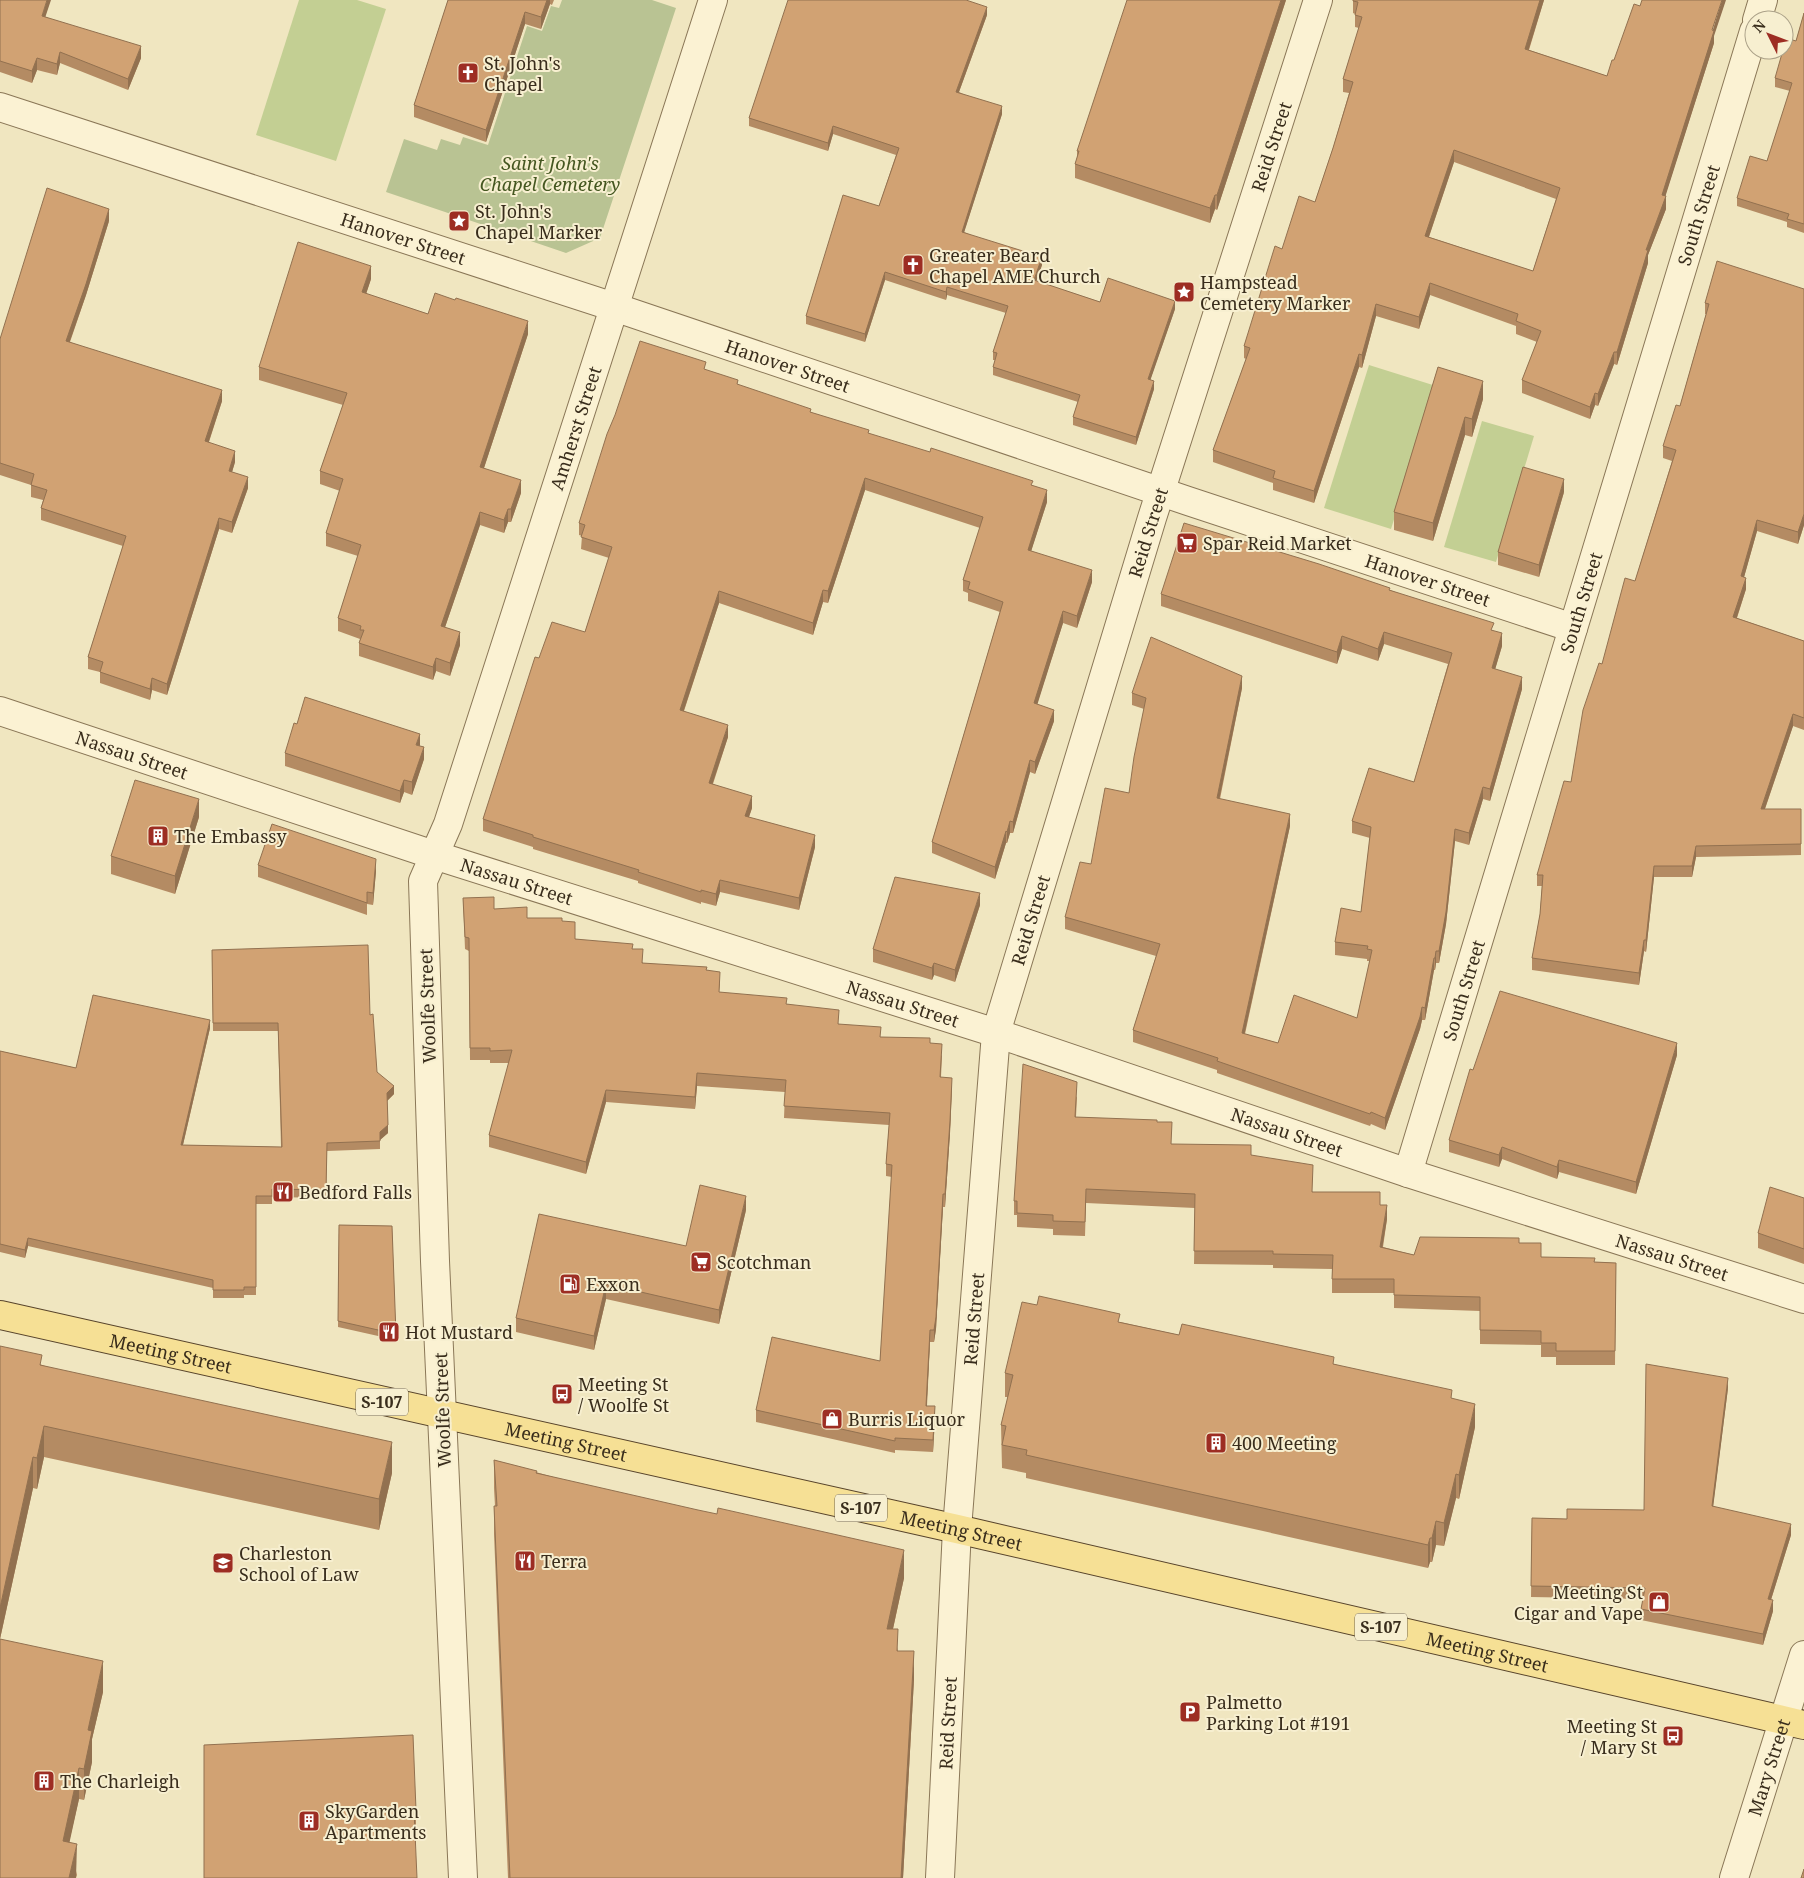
<svg xmlns="http://www.w3.org/2000/svg" width="1804" height="1878" viewBox="0 0 1804 1878" font-family="'Noto Serif',serif">
<rect width="100%" height="100%" fill="#f0e6c0"/>
<!-- green -->
<g fill="#c3cf93">
<polygon points="299,0 357,0 386,9 336,161 256,135"/>
<polygon points="1369,365 1436,386 1391,529 1324,508"/>
<polygon points="1482,421 1534,436 1496,562 1444,547"/>
</g>
<!-- cemetery -->
<polygon fill="#b9c393" points="562,0 652,0 676,8 600,238 566,253 386,192 404,139 437,150 441,139 460,145 463,137 488,145 527,26 542,31 551,6 559,8"/>
<g fill="none" stroke-linecap="round" stroke-linejoin="round">
<!-- minor casing -->
<g stroke="#8a7757" stroke-width="30">
<g id="minor">
<polyline points="1757,20 1763,0"/>
<path id="s1" d="M0 107 614 307 1188 501 1573 628"/>
<path id="s2" d="M0 711 434 855 996 1033 1408 1173 1804 1299"/>
<path id="s3" d="M1408 1173 1754 31"/>
<path id="s4" d="M463 1878 435 1261 423 881 448 824 713 0"/>
<path id="s5" d="M940 1878 957 1529 996 1033 1152 518 1318 0"/>
<path id="s6" d="M1734 1878 1804 1655"/>
</g>
</g>
<!-- primary casing -->
<g stroke="#58442b" stroke-width="30">
<g id="primary">
<path id="s7" d="M0 1315 957 1529 1804 1725"/>
</g>
</g>
<!-- minor -->
<use href="#minor" stroke="#fbf2d3" stroke-width="28"/>
<!-- primary -->
<use href="#primary" stroke="#f6e095" stroke-width="28"/>
</g>
<!-- wall -->
<g fill="#b48b63" fill-rule="evenodd">
<polygon points="0,0 46,17 141,58 128,90 60,63 57,75 37,70 32,83 0,72"/>
<polygon points="448,0 554,0 552,5 550,4 541,29 525,24 486,142 414,117 414,105"/>
<polygon points="1286,0 1217,210 1215,209 1210,223 1075,178 1075,164 1077,158 1077,151"/>
<path d="M1353 0H1544L1529 50 1607 76 1614 60 1714 36V43L1665 196 1666 209 1648 255V263L1617 365 1614 364 1598 406 1595 405 1590 419 1522 393V380L1537 342 1516 334V326L1430 295 1419 329 1376 316 1362 368 1359 367 1314 503 1273 490V483L1213 462V450L1246 359 1244 358V346L1282 249 1315 202 1333 148 1349 93 1343 92V79L1359 28 1355 27V14L1353 13ZM1454 162 1556 199 1533 271 1429 237Z"/>
<polygon points="1804,13 1804,233 1787,227 1787,222 1737,206 1737,198 1767,161 1790,91 1775,87 1775,78 1796,41"/>
<polygon points="987,15 959,92 1002,114 964,232 1042,265 1036,281 1100,302 1175,309 1150,380 1154,389 1136,445 1073,425 1073,417 1078,402 993,375 993,367 995,360 993,360 993,352 1006,313 947,295 946,300 885,280 865,342 806,324 806,316 879,206 896,155 833,134 828,151 749,126 749,118"/>
<polygon points="109,221 86,295 70,342 222,401 209,442 235,462 232,472 248,488 232,533 219,529 167,695 152,690 150,700 100,683 100,672 88,669 88,657 123,546 41,520 41,508 43,500 31,497 31,485 0,475 0,339"/>
<polygon points="371,279 366,294 428,314 528,334 484,468 521,493 511,522 508,522 504,533 480,525 445,627 460,645 450,676 436,671 433,680 359,656 359,643 360,639 338,631 338,618 358,556 326,546 326,533 340,491 320,484 320,471 343,405 259,380 259,367"/>
<polygon points="1804,289 1804,525 1798,544 1757,531 1744,577 1746,589 1737,618 1804,641 1804,730 1793,726 1765,809 1801,809 1801,855 1696,857 1692,877 1654,877 1646,952 1644,951 1639,985 1532,970 1532,958 1540,914 1542,886 1537,886 1537,875 1571,782 1602,664 1635,581 1672,461 1663,458 1663,446 1680,406 1706,314 1705,314 1705,303"/>
<polygon points="1438,367 1483,399 1472,437 1465,435 1433,541 1394,530 1394,512"/>
<polygon points="706,370 738,385 869,434 1033,486 1047,502 1031,551 1092,582 1077,628 1063,623 1037,704 1054,721 1035,774 1030,772 1013,833 1010,833 1007,843 1006,843 995,879 932,853 932,842 1000,612 968,601 968,593 963,591 963,580 980,528 865,490 828,603 823,602 813,635 719,603 684,711 728,737 713,784 752,808 749,817 815,847 799,910 720,892 716,906 701,902 701,904 638,883 638,881 533,849 533,847 483,831 483,819 539,658 585,632 609,558 581,549 582,536 579,535 579,523"/>
<polygon points="1564,492 1539,577 1498,565 1498,552"/>
<polygon points="1390,590 1494,631 1502,646 1495,669 1522,689 1490,801 1483,799 1469,845 1455,841 1446,924 1439,963 1436,963 1435,970 1434,970 1425,1020 1422,1020 1420,1029 1385,1130 1371,1124 1370,1126 1217,1073 1217,1070 1133,1042 1133,1030 1156,956 1065,929 1065,917 1091,864 1129,793 1144,709 1132,705 1132,693 1242,688 1220,799 1290,826 1245,1034 1278,1043 1357,1018 1370,961 1367,961 1367,959 1335,955 1335,942 1361,912 1370,838 1352,833 1352,821 1414,782 1448,664 1384,644 1378,661 1342,649 1337,664 1161,606 1161,594"/>
<polygon points="420,746 424,759 412,795 404,792 400,803 285,766 285,753"/>
<polygon points="199,817 175,894 111,874 111,856"/>
<polygon points="258,865 376,871 373,905 367,904 367,915 258,877"/>
<polygon points="463,898 494,909 527,918 562,921 575,939 633,949 643,963 707,970 720,984 719,992 787,1004 839,1024 881,1037 930,1043 942,1056 941,1077 952,1090 950,1133 945,1207 943,1207 936,1329 934,1342 930,1342 927,1406 935,1418 933,1452 895,1450 895,1453 756,1422 756,1410 880,1361 892,1177 886,1176 886,1164 889,1125 784,1118 785,1092 697,1086 695,1109 606,1102 586,1174 489,1147 489,1135 509,1063 490,1063 490,1060 470,1060 469,951 465,949"/>
<polygon points="980,905 955,982 934,975 932,980 873,962 873,949"/>
<polygon points="212,950 377,1072 394,1094 387,1101 388,1133 380,1140 380,1149 327,1151 326,1198 272,1197 272,1204 256,1204 256,1295 244,1295 244,1298 213,1298 213,1288 28,1246 25,1258 0,1252 0,1051 76,1068 210,1028 183,1145 281,1147 278,1031 213,1031"/>
<polygon points="1677,1055 1636,1194 1559,1172 1557,1179 1502,1159 1499,1167 1449,1152 1449,1140 1473,1070"/>
<polygon points="1077,1096 1076,1117 1157,1122 1171,1144 1251,1155 1313,1192 1380,1205 1387,1219 1383,1247 1414,1255 1519,1243 1541,1257 1595,1262 1616,1263 1615,1365 1556,1365 1556,1357 1541,1357 1541,1345 1480,1344 1480,1311 1394,1308 1394,1293 1332,1293 1332,1269 1273,1268 1273,1265 1194,1264 1195,1208 1086,1203 1085,1236 1053,1235 1053,1229 1017,1227 1017,1215 1014,1215 1014,1201"/>
<polygon points="1804,1198 1804,1264 1758,1248 1758,1233"/>
<polygon points="746,1210 719,1324 606,1299 594,1350 516,1332 516,1318 686,1246"/>
<polygon points="339,1225 392,1226 396,1340 338,1327"/>
<polygon points="1120,1322 1179,1335 1334,1364 1452,1399 1475,1427 1459,1499 1456,1498 1444,1546 1436,1545 1432,1562 1430,1562 1428,1568 1026,1478 1026,1473 1002,1468 1001,1425 1008,1397 1005,1397 1005,1373"/>
<polygon points="0,1346 42,1365 392,1473 379,1530 44,1457 37,1489 33,1488 0,1639 103,1692 92,1739 92,1762 84,1800 79,1799 69,1842 77,1875 76,1878 0,1878"/>
<polygon points="1728,1388 1713,1506 1791,1535 1771,1600 1773,1611 1763,1645 1641,1620 1641,1609 1643,1599 1531,1597 1532,1518 1567,1519 1644,1510"/>
<polygon points="494,1460 904,1578 893,1629 898,1651 914,1679 903,1878 508,1878 494,1534 494,1506 495,1506 494,1488"/>
<polygon points="204,1745 416,1810 416,1845"/>
</g>
<!-- shaded-wall -->
<g fill="#927150">
<polygon points="47,0 51,0 42,27 42,16"/>
<polygon points="547,0 550,0 550,4 541,29 541,17"/>
<polygon points="1281,0 1286,0 1217,210 1217,195"/>
<polygon points="1540,0 1544,0 1525,61 1525,49"/>
<polygon points="1722,0 1726,0 1714,36 1714,43 1662,207 1662,195"/>
<polygon points="987,7 987,15 956,100 956,92"/>
<polygon points="525,12 525,24 486,142 486,130"/>
<polygon points="141,46 141,58 128,90 128,79"/>
<polygon points="60,52 60,63 57,75 57,64"/>
<polygon points="37,58 37,70 32,83 32,71"/>
<polygon points="1002,106 1002,114 962,239 962,232"/>
<polygon points="833,126 833,134 828,151 828,143"/>
<polygon points="1454,150 1454,162 1425,248 1425,236"/>
<polygon points="1215,195 1215,209 1210,223 1210,208"/>
<polygon points="1666,196 1666,209 1648,255 1648,263 1617,365 1617,352 1646,250"/>
<polygon points="109,209 109,221 86,295 66,352 66,341"/>
<polygon points="1042,257 1042,265 1034,288 1034,280"/>
<polygon points="371,266 371,279 362,306 362,292"/>
<polygon points="885,272 885,280 865,342 865,334"/>
<polygon points="1430,283 1430,295 1419,329 1419,317"/>
<polygon points="947,287 947,295 946,300 946,292"/>
<polygon points="1175,301 1175,309 1148,387 1148,379"/>
<polygon points="1376,304 1376,316 1362,368 1362,355"/>
<polygon points="528,321 528,334 480,480 480,467"/>
<polygon points="1614,352 1614,364 1598,406 1598,394"/>
<polygon points="1359,354 1359,367 1314,503 1314,491"/>
<polygon points="1154,381 1154,389 1136,445 1136,437"/>
<polygon points="1483,381 1483,399 1472,437 1472,419"/>
<polygon points="222,390 222,401 205,453 205,441"/>
<polygon points="1595,393 1595,405 1590,419 1590,407"/>
<polygon points="1465,417 1465,435 1433,541 1433,523"/>
<polygon points="235,451 235,462 229,482 229,471"/>
<polygon points="248,477 248,488 232,533 232,522"/>
<polygon points="865,478 865,490 828,603 828,591"/>
<polygon points="1564,479 1564,492 1539,577 1539,565"/>
<polygon points="521,480 521,493 511,522 511,509"/>
<polygon points="1047,490 1047,502 1028,561 1028,550"/>
<polygon points="508,509 508,522 504,533 504,520"/>
<polygon points="480,512 480,525 441,639 441,626"/>
<polygon points="1804,514 1804,525 1798,544 1798,532"/>
<polygon points="219,518 219,529 167,695 167,684"/>
<polygon points="1757,520 1757,531 1741,588 1741,576"/>
<polygon points="1092,570 1092,582 1077,628 1077,616"/>
<polygon points="1746,578 1746,589 1733,629 1733,617"/>
<polygon points="823,590 823,602 813,635 813,623"/>
<polygon points="719,591 719,603 680,722 680,710"/>
<polygon points="1063,611 1063,623 1034,715 1034,703"/>
<polygon points="460,632 460,645 450,676 450,663"/>
<polygon points="1384,632 1384,644 1378,661 1378,649"/>
<polygon points="1502,633 1502,646 1492,680 1492,668"/>
<polygon points="1342,636 1342,649 1337,664 1337,652"/>
<polygon points="436,658 436,671 433,680 433,667"/>
<polygon points="1242,676 1242,688 1217,810 1217,798"/>
<polygon points="1522,677 1522,689 1490,801 1490,789"/>
<polygon points="152,678 152,690 150,700 150,689"/>
<polygon points="1054,710 1054,721 1035,774 1035,762"/>
<polygon points="1793,714 1793,726 1761,820 1761,809"/>
<polygon points="728,725 728,737 709,794 709,783"/>
<polygon points="420,734 420,746 416,745"/>
<polygon points="424,747 424,759 412,795 412,782"/>
<polygon points="1030,760 1030,772 1013,833 1013,822"/>
<polygon points="404,780 404,792 400,803 400,791"/>
<polygon points="1483,787 1483,799 1469,845 1469,833"/>
<polygon points="752,796 752,808 745,828 745,816"/>
<polygon points="199,799 199,817 175,894 175,876"/>
<polygon points="1290,814 1290,826 1242,1045 1242,1033"/>
<polygon points="1010,821 1010,833 1007,843 1007,832"/>
<polygon points="1455,829 1455,841 1446,924 1439,963 1439,951"/>
<polygon points="1006,831 1006,843 995,879 995,867"/>
<polygon points="815,835 815,847 799,910 799,898"/>
<polygon points="1696,846 1696,857 1692,877 1692,866"/>
<polygon points="376,859 376,871 373,905 373,893"/>
<polygon points="1654,866 1654,877 1646,952 1646,940"/>
<polygon points="720,880 720,892 716,906 716,894"/>
<polygon points="980,893 980,905 955,982 955,970"/>
<polygon points="1644,940 1644,951 1639,985 1639,973"/>
<polygon points="1436,951 1436,963 1435,970 1435,958"/>
<polygon points="1434,958 1434,970 1425,1020 1425,1008"/>
<polygon points="934,963 934,975 932,980 932,968"/>
<polygon points="1422,1007 1422,1020 1420,1029 1385,1130 1385,1118"/>
<polygon points="210,1020 210,1028 181,1153 181,1145"/>
<polygon points="1677,1043 1677,1055 1636,1194 1636,1182"/>
<polygon points="697,1073 697,1086 695,1109 695,1097"/>
<polygon points="952,1078 950,1133 945,1207 945,1194"/>
<polygon points="394,1086 394,1094 387,1101 387,1093"/>
<polygon points="606,1090 606,1102 586,1174 586,1162"/>
<polygon points="388,1125 388,1133 380,1140 380,1132"/>
<polygon points="1502,1147 1502,1159 1499,1167 1499,1155"/>
<polygon points="1559,1160 1559,1172 1557,1179 1557,1167"/>
<polygon points="943,1194 943,1207 936,1329 934,1342 934,1330"/>
<polygon points="746,1196 746,1210 719,1324 719,1310"/>
<polygon points="1387,1205 1387,1219 1380,1261 1380,1247"/>
<polygon points="28,1238 28,1246 25,1258 25,1250"/>
<polygon points="606,1284 606,1299 594,1350 594,1336"/>
<polygon points="930,1330 930,1342 926,1419 926,1406"/>
<polygon points="1728,1378 1728,1388 1712,1516 1712,1506"/>
<polygon points="1475,1404 1475,1427 1459,1499 1459,1475"/>
<polygon points="935,1406 935,1418 933,1452 933,1440"/>
<polygon points="44,1426 44,1457 37,1489 37,1458"/>
<polygon points="392,1442 392,1473 379,1530 379,1499"/>
<polygon points="33,1457 33,1488 0,1639 0,1608"/>
<polygon points="1456,1474 1456,1498 1444,1546 1444,1523"/>
<polygon points="1436,1521 1436,1545 1432,1562 1432,1538"/>
<polygon points="1791,1524 1791,1535 1768,1609 1768,1599"/>
<polygon points="1430,1538 1430,1562 1428,1568 1428,1545"/>
<polygon points="904,1550 904,1578 887,1656 887,1629"/>
<polygon points="1773,1600 1773,1611 1763,1645 1763,1634"/>
<polygon points="914,1651 914,1679 903,1878 901,1878"/>
<polygon points="103,1661 103,1692 92,1739 92,1762 84,1800 84,1769 88,1730"/>
<polygon points="79,1768 79,1799 63,1872 63,1841"/>
<polygon points="77,1844 76,1878 69,1878"/>
</g>
<!-- building -->
<g fill="#d1a273" stroke="#927150" fill-rule="evenodd">
<polygon points="0,0 47,0 42,16 141,46 128,79 60,52 57,64 37,58 32,71 0,61"/>
<polygon points="448,0 547,0 541,17 525,12 486,130 414,105"/>
<polygon points="788,0 966,0 987,7 956,92 1002,106 962,232 1042,257 1034,280 1100,302 1108,278 1175,301 1148,379 1154,381 1136,437 1073,417 1080,395 993,367 997,353 993,352 1008,306 947,287 946,292 885,272 865,334 806,316 843,195 879,206 899,148 833,126 828,143 749,118"/>
<polygon points="1127,0 1281,0 1217,195 1215,195 1210,208 1075,164 1079,151 1077,151"/>
<path d="M1353 0H1540L1525 49 1607 76 1612 60H1614L1634 4 1640 6 1642 0H1722L1712 30 1714 31 1662 195 1666 196 1646 250H1648L1617 352H1614L1598 394 1595 393 1590 407 1522 380 1541 331 1516 321 1518 314 1430 283 1419 317 1376 304 1362 355 1359 354 1314 491 1273 478 1275 471 1213 450 1250 348 1244 346 1275 246 1282 249 1299 196 1315 202 1333 148 1353 82 1343 79 1362 17 1355 15 1358 2 1353 1ZM1454 150 1560 188 1533 271 1425 236Z"/>
<polygon points="1804,13 1804,224 1787,219 1789,214 1737,198 1750,156 1767,161 1792,83 1775,78 1783,50 1784,50 1784,47 1786,38 1796,41"/>
<polygon points="47,188 109,209 86,284 66,341 222,390 205,441 235,451 229,471 248,477 232,522 219,518 167,684 152,678 150,689 100,672 103,662 88,657 126,536 41,508 47,490 31,485 34,474 0,463 0,339"/>
<polygon points="298,242 371,266 362,292 428,314 435,293 455,300 456,298 528,321 480,467 521,480 511,509 508,509 504,520 480,512 441,626 460,632 450,663 436,658 433,667 359,643 364,630 360,630 361,626 338,618 361,545 326,533 343,479 320,471 347,393 259,367"/>
<polygon points="1717,261 1804,289 1804,514 1798,532 1757,520 1741,576 1746,578 1733,617 1804,641 1804,718 1793,714 1761,809 1801,809 1801,844 1696,846 1692,866 1654,866 1646,940 1644,940 1639,973 1532,958 1540,914 1543,875 1537,875 1564,781 1571,782 1583,710 1599,663 1602,664 1625,578 1635,581 1676,450 1663,446 1676,405 1680,406 1709,304 1705,303"/>
<polygon points="640,341 706,362 704,369 738,380 737,384 811,409 810,412 869,430 868,433 930,452 931,448 1033,481 1031,485 1047,490 1028,550 1092,570 1077,616 1063,611 1034,703 1054,710 1035,762 1030,760 1013,822 1010,821 1007,832 1006,831 995,867 932,842 1003,602 968,589 970,582 963,580 983,517 865,478 828,591 823,590 813,623 719,591 680,710 728,725 709,783 752,796 745,816 815,835 799,898 720,880 716,894 701,890 701,892 638,872 639,870 533,837 533,835 483,819 535,657 539,658 552,622 585,632 612,547 581,537 585,525 579,523 607,434 615,415"/>
<polygon points="1438,367 1483,381 1472,419 1465,417 1433,523 1394,512"/>
<polygon points="1523,467 1564,479 1539,565 1498,552"/>
<polygon points="1184,523 1319,564 1390,588 1389,590 1494,623 1491,630 1502,633 1492,668 1522,677 1490,789 1483,787 1469,833 1455,829 1446,912 1439,951 1436,951 1435,958 1434,958 1425,1008 1422,1007 1420,1017 1385,1118 1371,1112 1370,1114 1217,1061 1218,1058 1133,1030 1160,944 1065,917 1080,862 1091,864 1105,788 1129,793 1134,757 1146,698 1132,693 1151,637 1242,676 1217,798 1290,814 1242,1033 1278,1043 1294,995 1357,1018 1372,950 1367,949 1368,946 1335,942 1341,908 1361,912 1371,827 1352,821 1369,768 1414,782 1452,653 1384,632 1378,649 1342,636 1337,652 1161,594"/>
<polygon points="305,697 420,734 416,745 424,747 412,782 404,780 400,791 285,753 294,723 297,724"/>
<polygon points="135,780 199,799 175,876 111,856"/>
<polygon points="272,824 376,859 373,893 367,892 367,903 258,865"/>
<polygon points="895,877 980,893 955,970 934,963 932,968 873,949"/>
<polygon points="494,897 494,909 527,907 527,918 562,918 562,921 575,922 575,939 633,944 632,949 643,949 642,963 707,967 706,970 720,972 719,992 787,998 786,1004 839,1010 838,1024 881,1027 880,1037 930,1038 930,1043 942,1044 940,1077 952,1078 950,1121 945,1194 943,1194 936,1317 934,1330 930,1330 926,1406 935,1406 933,1440 895,1438 895,1441 756,1410 772,1337 880,1361 892,1165 886,1164 890,1113 784,1106 786,1080 697,1073 695,1097 606,1090 586,1162 489,1135 512,1050 490,1051 490,1048 470,1048 469,938 465,937 463,898"/>
<polygon points="368,945 370,1015 373,1014 377,1072 394,1086 387,1093 388,1125 380,1132 380,1141 327,1143 326,1190 272,1189 272,1196 256,1196 256,1287 244,1287 244,1290 213,1290 213,1280 28,1238 25,1250 0,1244 0,1051 76,1068 93,995 210,1020 181,1145 282,1147 278,1023 213,1023 212,950"/>
<polygon points="1500,991 1677,1043 1636,1182 1559,1160 1557,1167 1502,1147 1499,1155 1449,1140 1470,1069 1473,1070"/>
<polygon points="1023,1064 1077,1082 1075,1117 1157,1120 1157,1122 1172,1122 1171,1144 1251,1145 1251,1155 1313,1165 1312,1192 1380,1192 1380,1205 1387,1205 1380,1247 1414,1255 1420,1237 1519,1238 1519,1243 1541,1243 1541,1257 1595,1258 1594,1262 1616,1263 1615,1351 1556,1351 1556,1343 1541,1343 1541,1331 1480,1330 1480,1297 1394,1295 1394,1279 1332,1279 1333,1255 1273,1254 1273,1251 1194,1251 1195,1194 1086,1189 1085,1222 1053,1221 1053,1215 1017,1213 1017,1201 1014,1201"/>
<polygon points="700,1185 746,1196 719,1310 606,1284 594,1336 516,1318 539,1214 686,1246"/>
<polygon points="1770,1187 1804,1198 1804,1249 1758,1233"/>
<polygon points="339,1225 392,1226 396,1334 338,1321"/>
<polygon points="1039,1296 1120,1314 1118,1322 1179,1335 1182,1324 1334,1357 1333,1364 1452,1390 1451,1398 1475,1404 1459,1475 1456,1474 1444,1523 1436,1521 1432,1538 1430,1538 1428,1545 1026,1455 1027,1450 1002,1445 1006,1426 1001,1425 1013,1375 1005,1373 1022,1302 1037,1305"/>
<polygon points="0,1346 42,1355 40,1365 392,1442 379,1499 44,1426 37,1458 33,1457 0,1608"/>
<polygon points="1646,1364 1728,1378 1712,1506 1791,1524 1768,1599 1773,1600 1763,1634 1641,1609 1645,1588 1531,1586 1532,1518 1567,1519 1567,1509 1644,1510"/>
<polygon points="494,1460 537,1471 536,1473 698,1510 717,1514 718,1508 904,1550 887,1629 898,1629 897,1651 914,1651 901,1878 510,1878 494,1506 497,1506"/>
<polygon points="0,1639 103,1661 88,1730 92,1731 84,1769 79,1768 63,1841 77,1844 69,1878 0,1878"/>
<polygon points="413,1735 416,1810 414,1810 417,1878 204,1878 204,1745"/>
<polygon points="1804,1869 1804,1878 1801,1878"/>
</g>
<!-- icons -->
<defs>
<g id="church-square" transform="scale(1.125)"><rect x="-9" y="-9" width="18" height="18" rx="4" fill="#9d2d23" stroke="#f7efd0"/><path d="M-1.2-6h2.4v3.5h3.3v2.4h-3.3V6h-2.4V-.1h-3.3v-2.4h3.3Z" fill="#fff"/></g>
<g id="sight-square" transform="scale(1.125)"><rect x="-9" y="-9" width="18" height="18" rx="4" fill="#9d2d23" stroke="#f7efd0"/><path d="M0-6L1.8-2.2L6-1.7L2.9 1.2L3.7 5.4L0 3.3L-3.7 5.4L-2.9 1.2L-6-1.7L-1.8-2.2Z" fill="#fff"/></g>
<g id="supermarket-square" transform="scale(1.125)"><rect x="-9" y="-9" width="18" height="18" rx="4" fill="#9d2d23" stroke="#f7efd0"/><path d="M-6-5.5h2.5l.6 2H6L4.5 2H-2.5L-4.4-4H-6ZM-1.5 3.2a1.3 1.3 0 1 0 .1 0ZM3 3.2a1.3 1.3 0 1 0 .1 0Z" fill="#fff"/></g>
<g id="building-square" transform="scale(1.125)"><rect x="-9" y="-9" width="18" height="18" rx="4" fill="#9d2d23" stroke="#f7efd0"/><path d="M-4-6H4V6H1V3H-1V6H-4ZM-2.5-4.3h1.7v1.8h-1.7ZM.8-4.3h1.7v1.8H.8ZM-2.5-1h1.7V.8h-1.7ZM.8-1h1.7V.8H.8Z" fill="#fff"/></g>
<g id="restaurant-square" transform="scale(1.125)"><rect x="-9" y="-9" width="18" height="18" rx="4" fill="#9d2d23" stroke="#f7efd0"/><path d="M-5-6h1v4h1v-4h1v4h1v-4h1v5L-1.5 .5V6h-2V.5L-5-1ZM5-6V6H3V1.5H1.5Q1.5-4 5-6Z" fill="#fff"/></g>
<g id="fuel-square" transform="scale(1.125)"><rect x="-9" y="-9" width="18" height="18" rx="4" fill="#9d2d23" stroke="#f7efd0"/><path d="M-5.5-6h7V0h2V4h1.3V-2.5L3-4.5l.8-.8L6-3V5H2.5V1h-1V6h-7ZM-4.2-4.7v3.2H.2V-4.7Z" fill="#fff"/></g>
<g id="bus-square" transform="scale(1.125)"><rect x="-9" y="-9" width="18" height="18" rx="4" fill="#9d2d23" stroke="#f7efd0"/><path d="M-5-6H5V4H4V6H2V4H-2V6H-4V4H-5ZM-3.5-4V0h7V-4ZM-3.5 1.2v1.5H-2V1.2ZM2 1.2v1.5H3.5V1.2Z" fill="#fff"/></g>
<g id="shop-square" transform="scale(1.125)"><rect x="-9" y="-9" width="18" height="18" rx="4" fill="#9d2d23" stroke="#f7efd0"/><path d="M-5-2.5h2.3a2.7 3.5 0 0 1 5.4 0H5L5.5 6h-11ZM-1.5-2.5h3a1.5 2.3 0 0 0-3 0Z" fill="#fff"/></g>
<g id="university-square" transform="scale(1.125)"><rect x="-9" y="-9" width="18" height="18" rx="4" fill="#9d2d23" stroke="#f7efd0"/><path d="M0-5L7-2L0 1L-7-2ZM-4 1L0 2.5L4 1V4Q0 6-4 4Z" fill="#fff"/></g>
<g id="parking-square" transform="scale(1.125)"><rect x="-9" y="-9" width="18" height="18" rx="4" fill="#9d2d23" stroke="#f7efd0"/><path d="M-3.5-5.5H1a3.5 3.5 0 0 1 0 7H-1V5.5H-3.5ZM-1-3.4V-.6H.8a1.4 1.4 0 0 0 0-2.8Z" fill="#fff"/></g>
</defs>
<g fill-rule="evenodd">
<use href="#church-square" x="468" y="73"/>
<use href="#sight-square" x="459" y="221"/>
<use href="#church-square" x="913" y="265"/>
<use href="#sight-square" x="1184" y="292"/>
<use href="#supermarket-square" x="1187" y="543"/>
<use href="#building-square" x="158" y="836"/>
<use href="#restaurant-square" x="283" y="1192"/>
<use href="#supermarket-square" x="701" y="1262"/>
<use href="#fuel-square" x="570" y="1284"/>
<use href="#restaurant-square" x="389" y="1332"/>
<use href="#bus-square" x="562" y="1394"/>
<use href="#shop-square" x="832" y="1419"/>
<use href="#building-square" x="1216" y="1443"/>
<use href="#restaurant-square" x="525" y="1561"/>
<use href="#university-square" x="223" y="1563"/>
<use href="#shop-square" x="1659" y="1602"/>
<use href="#parking-square" x="1190" y="1712"/>
<use href="#bus-square" x="1673" y="1736"/>
<use href="#building-square" x="44" y="1781"/>
<use href="#building-square" x="309" y="1821"/>
</g>
<g text-anchor="middle" dominant-baseline="central" stroke-width="4" stroke-linejoin="round" paint-order="stroke">
<!-- shield labels -->
<g fill="#f7efd0" stroke="#726752" stroke-width="1">
<rect x="356" y="1388.5" width="52" height="27" rx="4"/>
<rect x="835" y="1494.5" width="52" height="27" rx="4"/>
<rect x="1355" y="1613.5" width="52" height="27" rx="4"/>
</g>
<g font-size="16" font-weight="bold" fill="#392d1c">
<text x="382" y="1402">S-107</text>
<text x="861" y="1508">S-107</text>
<text x="1381" y="1627">S-107</text>
</g>
<!-- poi labels -->
<g font-size="18" fill="#392d1c" stroke="#f7efd0" text-anchor="start">
<text x="484" y="63">St. John's<tspan x="484" dy="21">Chapel</tspan></text>
<text x="475" y="211">St. John's<tspan x="475" dy="21">Chapel Marker</tspan></text>
<text x="929" y="255">Greater Beard<tspan x="929" dy="21">Chapel AME Church</tspan></text>
<text x="1200" y="282">Hampstead<tspan x="1200" dy="21">Cemetery Marker</tspan></text>
<text x="1203" y="543">Spar Reid Market</text>
<text x="174" y="836">The Embassy</text>
<text x="299" y="1192">Bedford Falls</text>
<text x="717" y="1262">Scotchman</text>
<text x="586" y="1284">Exxon</text>
<text x="405" y="1332">Hot Mustard</text>
<text x="578" y="1384">Meeting St<tspan x="578" dy="21">/ Woolfe St</tspan></text>
<text x="848" y="1419">Burris Liquor</text>
<text x="1232" y="1443">400 Meeting</text>
<text x="239" y="1553">Charleston<tspan x="239" dy="21">School of Law</tspan></text>
<text x="541" y="1561">Terra</text>
<text x="1643" y="1592" text-anchor="end">Meeting St<tspan x="1643" dy="21">Cigar and Vape</tspan></text>
<text x="1206" y="1702">Palmetto<tspan x="1206" dy="21">Parking Lot #191</tspan></text>
<text x="1657" y="1726" text-anchor="end">Meeting St<tspan x="1657" dy="21">/ Mary St</tspan></text>
<text x="60" y="1781">The Charleigh</text>
<text x="325" y="1811">SkyGarden<tspan x="325" dy="21">Apartments</tspan></text>
</g>
<!-- street labels -->
<g font-size="18" fill="#392d1c" stroke="#f7efd0">
<text stroke="none"><textPath href="#s5" startOffset="1775">Reid Street</textPath></text>
<text stroke="none"><textPath href="#s3" startOffset="1001">South Street</textPath></text>
<text stroke="none"><textPath href="#s1" startOffset="424">Hanover Street</textPath></text>
<text stroke="none"><textPath href="#s1" startOffset="829">Hanover Street</textPath></text>
<text stroke="none"><textPath href="#s4" startOffset="1476">Amherst Street</textPath></text>
<text stroke="none"><textPath href="#s5" startOffset="1370">Reid Street</textPath></text>
<text stroke="none"><textPath href="#s1" startOffset="1504">Hanover Street</textPath></text>
<text stroke="none"><textPath href="#s3" startOffset="596">South Street</textPath></text>
<text stroke="none"><textPath href="#s2" startOffset="139">Nassau Street</textPath></text>
<text stroke="none"><textPath href="#s2" startOffset="544">Nassau Street</textPath></text>
<text stroke="none"><textPath href="#s5" startOffset="965">Reid Street</textPath></text>
<text stroke="none"><textPath href="#s3" startOffset="191">South Street</textPath></text>
<text stroke="none"><textPath href="#s2" startOffset="949">Nassau Street</textPath></text>
<text transform="translate(427 1006) rotate(-92)">Woolfe Street</text>
<text stroke="none"><textPath href="#s2" startOffset="1354">Nassau Street</textPath></text>
<text stroke="none"><textPath href="#s2" startOffset="1759">Nassau Street</textPath></text>
<text stroke="none"><textPath href="#s5" startOffset="560">Reid Street</textPath></text>
<text stroke="none"><textPath href="#s7" startOffset="175">Meeting Street</textPath></text>
<text transform="translate(442 1410) rotate(-92)">Woolfe Street</text>
<text stroke="none"><textPath href="#s7" startOffset="580">Meeting Street</textPath></text>
<text stroke="none"><textPath href="#s7" startOffset="985">Meeting Street</textPath></text>
<text stroke="none"><textPath href="#s7" startOffset="1525">Meeting Street</textPath></text>
<text stroke="none"><textPath href="#s5" startOffset="155">Reid Street</textPath></text>
<text stroke="none"><textPath href="#s6" startOffset="116">Mary Street</textPath></text>
</g>
<!-- park labels -->
<g font-size="18" font-style="italic" fill="#455721" stroke="#f7efd0">
<text x="550" y="163">Saint John's<tspan x="550" dy="21">Chapel Cemetery</tspan></text>
</g>
</g>
<!-- north arrow -->
<g transform="translate(1769 35) rotate(312)"><circle r="24" fill="#f7efd0" stroke="#aba188"/>
<path d="M0-4L9 19L0 12L-9 19Z" fill="#9d2d23"/>
<text y="-8" font-size="14" font-weight="bold" text-anchor="middle" fill="#392d1c">N</text>
</g>
</svg>
